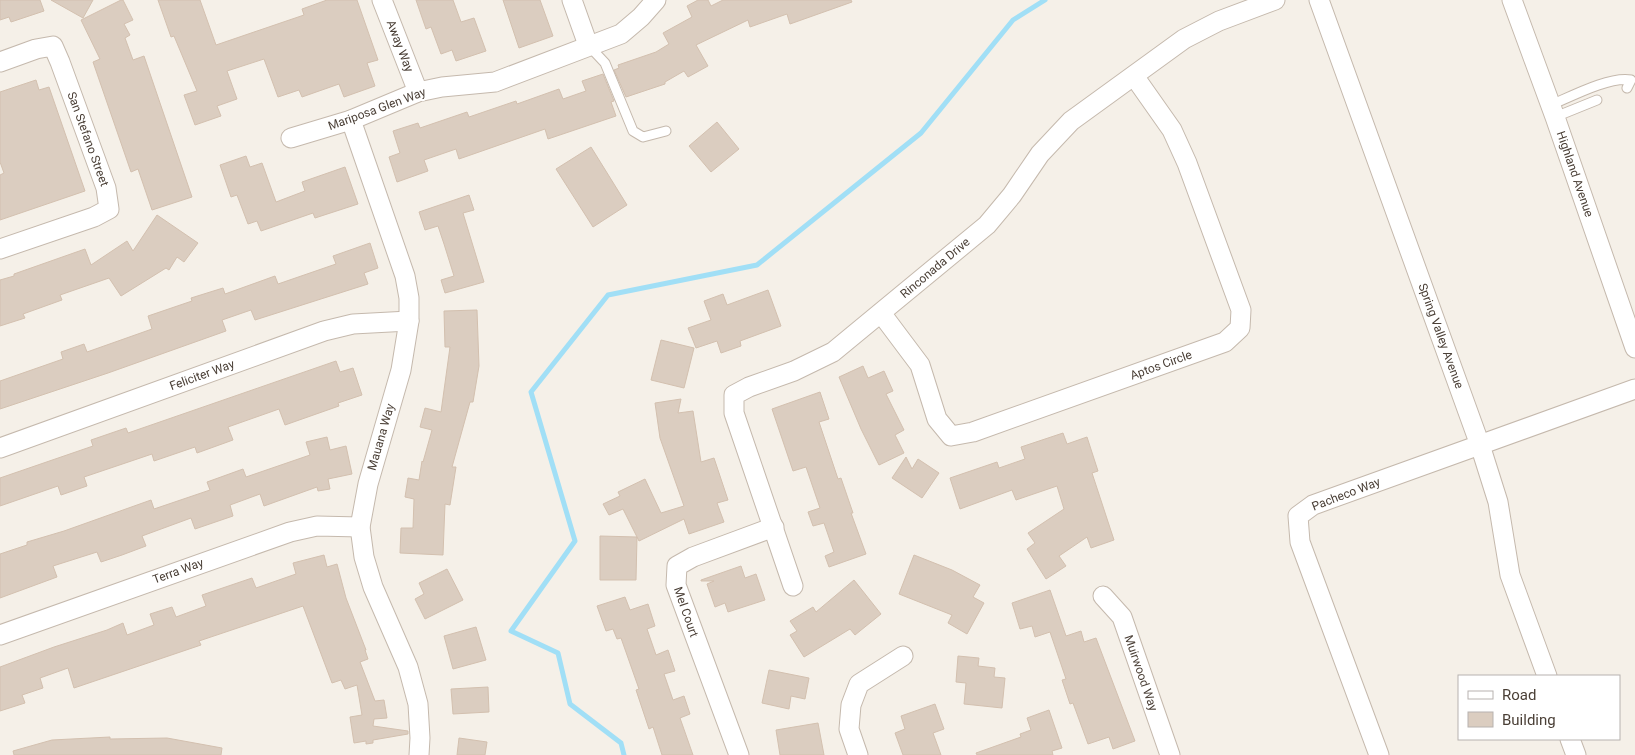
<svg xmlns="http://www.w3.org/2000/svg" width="1635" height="755" viewBox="0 0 1635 755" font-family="Roboto,sans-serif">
<rect width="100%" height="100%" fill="#f5f0e8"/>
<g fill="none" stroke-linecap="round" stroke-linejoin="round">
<!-- stream -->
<polyline stroke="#a1dff6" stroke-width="5" points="624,755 621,743 570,704 558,653 511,631 575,541 531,392 608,295 757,265 921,133 1013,20 1045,0"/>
</g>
<!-- building -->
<g fill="#dbcdc0" stroke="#d3c0af">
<polygon points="0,0 40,0 44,11 11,22 9,17 0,20"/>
<polygon points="51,0 93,0 83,18"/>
<polygon points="121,0 123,0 133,20 124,24 130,35 125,38 133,60 144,56 192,197 152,210 138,169 131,172 93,62 100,59 81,20"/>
<polygon points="158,0 200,0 216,45 304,15 302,9 327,0 357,0 378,60 367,63 375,86 344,97 339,84 302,97 299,90 278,97 264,59 227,71 237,99 217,106 221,116 195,125 184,95 197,91 174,36 171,37"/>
<polygon points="416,0 453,0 461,22 474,18 486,51 456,61 452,50 441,54 431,27 426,29"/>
<polygon points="503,0 540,0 553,36 519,48"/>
<polygon points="698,0 708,0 711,6 723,0 851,0 852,2 790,24 787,14 750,27 748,20 696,45 708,66 688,77 684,71 665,82 665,84 626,97 614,70 619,68 618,65 656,52 669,44 663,33 692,17 687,6"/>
<polygon points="603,74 614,101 611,102 616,116 548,139 545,129 459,159 456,149 424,160 428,171 397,182 389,157 400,153 393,131 418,123 420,128 467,112 469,117 516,101 517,104 559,89 563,99 586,91 582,81"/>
<polygon points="36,80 39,90 49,87 85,191 0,220 0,175 4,173 0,162 0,92"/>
<polygon points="717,122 739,149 711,172 689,146"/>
<polygon points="591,147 627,205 593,227 556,169"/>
<polygon points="246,156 250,167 262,163 276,202 305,191 302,182 345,167 358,204 315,218 313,213 261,231 257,221 248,224 237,195 231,197 220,165"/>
<polygon points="469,195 474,210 463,213 484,282 445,293 441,280 454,276 444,244 438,226 425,230 419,212"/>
<polygon points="157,215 198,243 184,262 177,257 169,270 166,268 121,296 109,278 60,295 62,300 23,314 25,318 0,326 0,280 14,276 14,274 85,249 91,265 127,241 133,251"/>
<polygon points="370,243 378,268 364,273 368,284 255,320 251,310 222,320 226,331 108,373 0,409 0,381 63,359 61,352 84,344 87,352 152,329 148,316 192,301 191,298 223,288 225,294 275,276 278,284 336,264 333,256"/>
<polygon points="768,290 781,326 740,341 741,346 721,353 717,341 696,348 688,328 711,320 704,301 723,294 727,305"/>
<polygon points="477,310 479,366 473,402 470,402 452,467 456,467 450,505 445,504 443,555 400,553 401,528 413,528 414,499 405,497 408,478 419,480 422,461 423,462 432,430 420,427 425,408 441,412 450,347 445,347 444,311"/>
<polygon points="661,340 694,348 684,388 651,380"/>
<polygon points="336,361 340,372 353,368 362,395 338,403 339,406 285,425 279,409 228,427 233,440 197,453 195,447 154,461 152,454 84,477 87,486 61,495 58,486 0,506 0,478 93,446 91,440 126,428 128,433"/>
<polygon points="863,366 868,378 884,371 893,391 886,394 904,430 895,435 904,453 879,465 861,429 839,377"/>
<polygon points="820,392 829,419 819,422 838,479 841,478 853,513 851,513 866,554 829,567 825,556 834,552 824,523 813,526 808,512 820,508 806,467 793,471 772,409"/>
<polygon points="681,399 678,413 693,411 701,462 714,458 728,500 717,503 724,522 689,534 684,519 639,541 623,509 609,515 603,504 620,496 618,492 645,479 661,513 684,506 660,438 655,403"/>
<polygon points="1063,433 1067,444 1087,437 1098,471 1092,473 1114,540 1091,548 1087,537 1059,556 1066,566 1046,579 1027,549 1035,543 1028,533 1064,509 1057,486 1016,500 1012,490 960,509 950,478 997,462 999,468 1025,459 1021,447"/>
<polygon points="327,437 330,450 346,446 352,474 328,479 330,489 318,491 317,487 264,506 260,494 230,505 233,516 195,529 191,518 142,536 146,546 122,555 101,562 97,552 53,566 57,577 0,598 0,554 27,545 27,542 64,531 151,500 154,509 210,490 207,482 243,469 246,477 310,455 306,442"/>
<polygon points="906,457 912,469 918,459 939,473 922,498 892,478"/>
<polygon points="600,536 637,537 636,580 600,580"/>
<polygon points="324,555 327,567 337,564 346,598 366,650 365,650 368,659 360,662 375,701 384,700 387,718 374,719 373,726 408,731 408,734 373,740 373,743 366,744 366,741 354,743 350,717 362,715 357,685 345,689 341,680 332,683 303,606 199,641 201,645 74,688 68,668 40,678 43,688 22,695 25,703 0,711 0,667 54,647 107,630 123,623 127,635 154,625 150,614 172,607 176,617 206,606 202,595 252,578 256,588 296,574 293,563"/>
<polygon points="914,555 952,570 980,585 973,597 984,603 967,634 948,623 952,615 899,594"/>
<polygon points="741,566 745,578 756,574 765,600 728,612 725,603 715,607 707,584 714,581 701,581 701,580"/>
<polygon points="447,569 463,600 425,619 415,599 424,594 419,583"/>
<polygon points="854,580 881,614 855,635 850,629 804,657 790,635 797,631 790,621 813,607 816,612"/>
<polygon points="1050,590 1066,636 1081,631 1084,642 1096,638 1135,741 1113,749 1109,737 1088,744 1073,703 1070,704 1062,680 1066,679 1050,632 1035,637 1032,626 1020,629 1012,603"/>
<polygon points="625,597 630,610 648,604 655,626 647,629 656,655 668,650 675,671 664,674 673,700 684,696 690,714 680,718 693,755 662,755 653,727 649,729 636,690 639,689 621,638 617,639 613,629 606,631 597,606"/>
<polygon points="476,627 486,660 453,669 444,636"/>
<polygon points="958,656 979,658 978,666 995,668 994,677 1005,678 1002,708 964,704 966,683 956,682"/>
<polygon points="769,670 809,678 805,699 791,696 789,709 762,703"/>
<polygon points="488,687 489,712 453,714 451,689"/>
<polygon points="935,704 944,729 933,733 941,755 903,755 895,733 905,729 901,716"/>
<polygon points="1049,710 1062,748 1052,751 1053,755 977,755 976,753 1021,737 1020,734 1031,730 1027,718"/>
<polygon points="818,723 824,755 780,755 776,730"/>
<polygon points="110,737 110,739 167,738 222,748 221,755 14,755 13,751 52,740"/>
<polygon points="459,738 487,742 485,755 457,755"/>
</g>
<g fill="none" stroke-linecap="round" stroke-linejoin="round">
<!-- service casing -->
<g stroke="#c5b9ad" stroke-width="11">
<g id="service">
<polyline points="589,46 605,63 633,131 643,137 666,131"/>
<path d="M1551 105C1572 96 1610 76 1631 80L1627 88"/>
<polyline points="1555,117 1597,100"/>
</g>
</g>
<!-- minor casing -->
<g stroke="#c5b9ad" stroke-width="21">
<g id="minor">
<polyline points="382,0 418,92"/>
<polyline points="572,0 588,45"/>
<polyline points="1319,0 1480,445 1498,502 1510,575 1547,676"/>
<polyline points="1512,0 1555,117 1635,348"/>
<polyline points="0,62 36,49 53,46 60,62 106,188 109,209 94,217 0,249"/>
<polyline points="351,120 405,276 409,298 409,321 401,370 368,484 360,527 364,557 373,587 408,667 418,704 420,738 419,755"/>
<polyline points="291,138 351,120 418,92 442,87 495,82 621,34 641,17 656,0"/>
<polyline points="881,313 920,365 937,419 951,436 973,432 1225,342 1240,328 1241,310 1187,163 1172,130 1134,76"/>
<polyline points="0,448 324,331 353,324 409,321"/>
<polyline points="793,586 734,413 734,395 749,387 794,371 833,352 987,225 1012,195 1040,154 1071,121 1184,39 1219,21 1275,0"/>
<polyline points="1103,596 1122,617 1170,755"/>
<polyline points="0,635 290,532 317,526 360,527"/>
<polyline points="1570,739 1576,755"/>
<polyline points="739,755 676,585 677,566 693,557 774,527"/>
<polyline points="858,755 849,729 851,705 859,684 903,656"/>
<polyline points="1379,755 1300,542 1298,516 1313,505 1635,389"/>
</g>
</g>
<!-- service -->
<use href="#service" stroke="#fff" stroke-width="9"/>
<!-- minor -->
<use href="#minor" stroke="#fff" stroke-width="19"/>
</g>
<g text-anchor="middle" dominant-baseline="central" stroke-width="4" stroke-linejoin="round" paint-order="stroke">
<!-- street labels -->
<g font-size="12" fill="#4a3f36" stroke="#fff">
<text transform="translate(400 46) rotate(69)">Away Way</text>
<text transform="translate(377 109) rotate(-20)">Mariposa Glen Way</text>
<text transform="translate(88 139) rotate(70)">San Stefano Street</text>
<text transform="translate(1575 174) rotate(71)">Highland Avenue</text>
<text transform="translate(935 268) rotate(-40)">Rinconada Drive</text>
<text transform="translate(1441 336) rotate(70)">Spring Valley Avenue</text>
<text transform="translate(1161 365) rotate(-20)">Aptos Circle</text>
<text transform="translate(202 375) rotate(-20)">Feliciter Way</text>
<text transform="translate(381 437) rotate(-74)">Mauana Way</text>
<text transform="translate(1346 494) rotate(-21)">Pacheco Way</text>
<text transform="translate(178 571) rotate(-20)">Terra Way</text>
<text transform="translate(686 612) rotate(71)">Mel Court</text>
<text transform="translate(1141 673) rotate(71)">Muirwood Way</text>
</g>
</g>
<!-- legend -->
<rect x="1458" y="675" width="162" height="65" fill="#ffffff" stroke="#b7b2af"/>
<rect x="1468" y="691" width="25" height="8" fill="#ffffff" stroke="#b7b2af"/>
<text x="1502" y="700" font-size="15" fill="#4a3f36">Road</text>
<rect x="1468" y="712" width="25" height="15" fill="#dbcdc0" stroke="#b7b2af"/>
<text x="1502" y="725" font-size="15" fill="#4a3f36">Building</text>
</svg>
